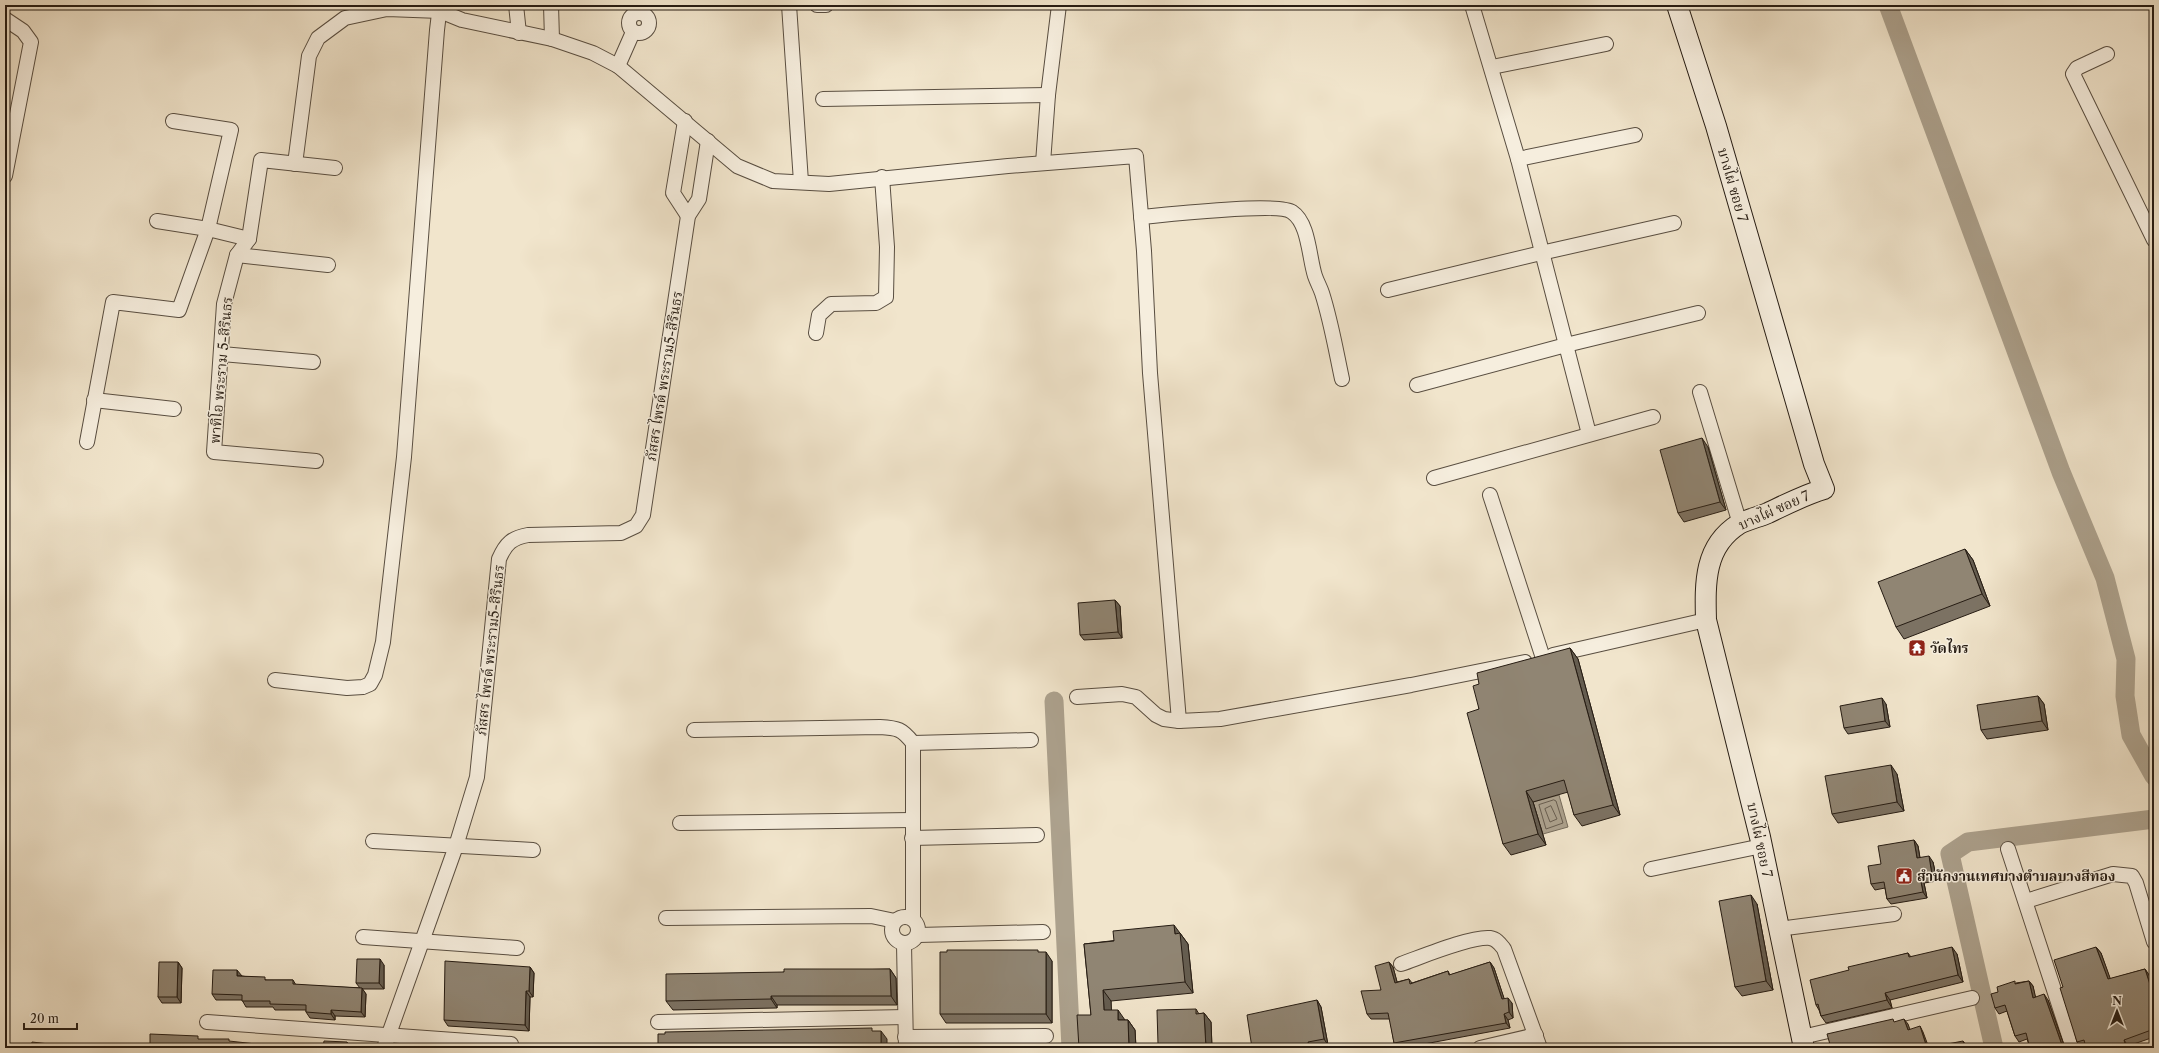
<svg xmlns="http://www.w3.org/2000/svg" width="2159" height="1053" viewBox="0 0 2159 1053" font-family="'Libre Caslon Text','Noto Serif Thai',serif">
<rect width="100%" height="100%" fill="#f1e5cc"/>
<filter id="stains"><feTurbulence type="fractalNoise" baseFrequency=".005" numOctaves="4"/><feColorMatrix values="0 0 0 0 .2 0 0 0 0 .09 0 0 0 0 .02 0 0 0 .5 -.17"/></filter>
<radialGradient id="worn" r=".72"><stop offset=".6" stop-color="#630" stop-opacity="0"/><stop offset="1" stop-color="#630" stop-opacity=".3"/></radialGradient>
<!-- water -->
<polygon fill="#aca18d" stroke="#766c5c" points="1559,795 1568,827 1543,834 1533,802"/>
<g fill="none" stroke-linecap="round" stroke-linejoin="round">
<!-- shore -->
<g stroke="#695e50" stroke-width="1">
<polygon points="1554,800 1556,801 1563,823 1546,829 1539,805"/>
<polygon points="1551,806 1557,819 1550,822 1545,809"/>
</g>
<!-- canal -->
<g stroke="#aca18d" stroke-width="19">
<polyline points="1888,5 2061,472 2105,578 2126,659 2125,696 2131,735 2154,776"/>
<polyline points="1054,701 1071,1048"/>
<polyline points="1994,1048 1950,854 1968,842 2154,819"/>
</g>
<!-- street casing -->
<g stroke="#594e41" stroke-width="16">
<g id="street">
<polyline points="516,5 519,33"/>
<polyline points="551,5 552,39"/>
<polyline points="789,5 801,182"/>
<polyline points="817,5 826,5"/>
<polyline points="1472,5 1518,159 1589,434"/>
<circle cx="639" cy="23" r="10"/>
<polyline points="5,19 23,31 31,42 5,176"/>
<polyline points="2107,54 2077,68 2073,74 2154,240"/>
<polyline points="618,66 633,32"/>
<polyline points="1492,67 1606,44"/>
<polyline points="823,99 1048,95"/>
<polyline points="685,121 673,193 688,216"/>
<polyline points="1518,159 1635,135"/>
<polyline points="1043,163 1048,95 1059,5"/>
<polyline points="295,164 309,56 318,38 345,18 387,9 440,11 462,20 552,39 593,53 618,66 737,166 773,181 829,184 1008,166 1136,156 1144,251 1150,373 1179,721"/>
<path d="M1141 217C1164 215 1278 202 1292 212 1309 223 1309 258 1315 276 1317 282 1320 287 1322 293 1331 321 1336 351 1342 379"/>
<polyline points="157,221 208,229 249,239"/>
<polyline points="237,255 328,265"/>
<polyline points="1388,290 1541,253 1674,223"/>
<polyline points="816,333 819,315 831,304 876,303 886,297 887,247 882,177"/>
<polyline points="222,354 313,362"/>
<polyline points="1417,385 1566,345 1698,313"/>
<polyline points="1700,392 1740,524"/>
<polyline points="94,400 174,409"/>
<polyline points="87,442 113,302 179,310 208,229 231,130 173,121"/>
<polyline points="316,461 214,452 224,304 237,255 249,239 261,160 335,168"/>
<polyline points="1434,478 1653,417"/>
<polyline points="1490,495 1543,658"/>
<polyline points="1553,655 1706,620"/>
<polyline points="275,680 347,688 363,687 370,684 375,675 383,642 404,457 437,30 440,5"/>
<polyline points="1077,697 1122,694 1136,697 1156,715 1164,719 1179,721 1220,719 1411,685 1525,662"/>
<path d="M694 730 880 727C898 728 902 729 913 743V919"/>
<polyline points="913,743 1031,740"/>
<polyline points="680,823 912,820"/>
<polyline points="912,838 1037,835"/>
<polyline points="373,841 533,850"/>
<polyline points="2008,849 2073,1048"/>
<polyline points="1651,869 1762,846"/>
<polyline points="2026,901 2113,874 2132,876 2136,883 2154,942"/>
<circle cx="905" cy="930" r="13"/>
<polyline points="666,918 871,916 895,921"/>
<polyline points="1778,929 1894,914"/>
<polyline points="918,935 1043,932"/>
<polyline points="363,937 517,948"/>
<polyline points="904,944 906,1048"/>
<path d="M1401 964C1421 957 1471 936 1490 938 1497 939 1500 944 1504 949L1540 1048"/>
<polyline points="207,1022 511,1044"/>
<polyline points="658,1022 905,1017"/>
<polyline points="905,1037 1046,1036"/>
<polyline points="1802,1037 1972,998"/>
<path d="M384 1048 456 846 477 777 499 559C506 543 512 538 528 535L621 533 636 526 643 515 688 216 699 199 708 141"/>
<polyline points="1480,1048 1536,1035"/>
</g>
</g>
<!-- secondary casing -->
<g stroke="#261c13" stroke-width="22">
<path id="secondary" d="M1677 5 1716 126 1814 464 1824 489C1804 495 1787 504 1768 513 1759 517 1748 519 1739 524 1704 546 1705 583 1706 620L1760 837 1804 1048"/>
</g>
<!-- street -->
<use href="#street" stroke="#f6eede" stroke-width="14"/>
<!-- secondary -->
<use href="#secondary" stroke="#f6eede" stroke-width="20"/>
</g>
<!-- wall -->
<g fill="#7c7263" stroke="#261c13">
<polygon points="1708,447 1726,510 1684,522 1678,513"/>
<polygon points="1965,549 1973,560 1990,606 1904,639 1896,627"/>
<polygon points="1115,600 1120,606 1122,638 1084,640 1080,635"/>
<polygon points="1570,648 1578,659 1620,815 1582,826 1574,815 1568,792 1533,802 1546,845 1511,855 1503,844 1479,709 1479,684"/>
<polygon points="2038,696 2044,704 2048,730 1987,739 1981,730"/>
<polygon points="1886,704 1890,727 1848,734 1844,728"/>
<polygon points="1897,774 1904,811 1838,823 1832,814"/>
<polygon points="1914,840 1918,846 1920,858 1933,862 1937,881 1924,883 1927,898 1891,904 1887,899 1885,888 1875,890 1871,884 1881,864"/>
<polygon points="1757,904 1773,990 1742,996 1735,987"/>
<polygon points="1180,933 1188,944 1193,993 1111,1001 1111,1010 1125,1020 1128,1020 1135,1030 1136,1048 1079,1048 1091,1015 1084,944"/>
<polygon points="2096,947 2101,953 2110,979 2145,969 2149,975 2154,989 2154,1037 2128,1046 2086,1047 2081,1048 2077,1042 2063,987"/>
<polygon points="1039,952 1052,961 1052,1023 946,1023 940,1014"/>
<polygon points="1908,953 1911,957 1957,954 1963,982 1890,1000 1892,1008 1826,1023 1821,1016 1819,1010 1816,1005 1849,970"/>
<polygon points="178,962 182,968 181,1003 162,1003 158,997"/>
<polygon points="1389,962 1393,967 1397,982 1409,979 1412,983 1448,971 1450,975 1490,962 1494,968 1504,999 1512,1003 1513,1018 1508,1020 1510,1028 1403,1048 1397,1048 1394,1043 1390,1019 1371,1019 1367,1014 1381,990"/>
<polygon points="384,965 384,989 362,989 366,994 365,1017 335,1016 335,1020 310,1018 306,1012 306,1010 275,1010 273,1007 246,1007 242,1000 216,1000 212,994 242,976 267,980 293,980 296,985 360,988 356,983"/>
<polygon points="530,967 534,973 533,997 530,997 529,1031 448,1026 444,1020"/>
<polygon points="890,969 896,978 897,1005 777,1005 777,1008 673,1010 666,1001 784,972"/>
<polygon points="2029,981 2033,986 2035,997 2048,1000 2065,1048 2030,1048 2027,1039 2019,1042 2015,1036 2007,1011 1999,1014 1995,1008 1998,992 2016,983"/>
<polygon points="1317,1000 1321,1007 1328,1045 1315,1048 1252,1048"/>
<polygon points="1196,1009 1199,1014 1204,1013 1211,1022 1212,1048 1161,1048 1158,1044"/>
</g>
<!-- shaded-wall -->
<g fill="#655d50" stroke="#261c13">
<polygon points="1702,438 1708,447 1726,510 1720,502"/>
<polygon points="1965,549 1973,560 1990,606 1982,594"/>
<polygon points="1115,600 1120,606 1122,638 1118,632"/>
<polygon points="1570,648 1578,659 1620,815 1613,805"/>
<polygon points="2038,696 2044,704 2048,730 2042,721"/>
<polygon points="1882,698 1886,704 1890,727 1885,721"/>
<polygon points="1891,765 1897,774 1904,811 1897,802"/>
<polygon points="1526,791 1533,802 1546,845 1538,834"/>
<polygon points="1914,840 1918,846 1921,864 1917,858"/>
<polygon points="1929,856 1933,862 1937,881 1932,875"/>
<polygon points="1920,877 1924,883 1927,898 1923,892"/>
<polygon points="1751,895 1757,904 1773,990 1766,981"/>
<polygon points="1174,925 1188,944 1193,993 1185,982 1175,934"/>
<polygon points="1952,947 1957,954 1963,982 1958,975"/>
<polygon points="2096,947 2101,953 2113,986 2108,979"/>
<polygon points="1046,952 1052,961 1052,1023 1046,1014"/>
<polygon points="380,959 384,965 384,989 379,983"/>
<polygon points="178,962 182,968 181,1003 177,997"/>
<polygon points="1389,962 1393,967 1399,989 1395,983"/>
<polygon points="1490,962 1494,968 1506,1004 1502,999"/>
<polygon points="530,967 534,973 533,997 529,991"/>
<polygon points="890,969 896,978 897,1005 891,996"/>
<polygon points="2145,969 2149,975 2154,989 2154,997"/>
<polygon points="237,970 242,976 237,976"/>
<polygon points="2029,981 2033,986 2037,1003 2033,998"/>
<polygon points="362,988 366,994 365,1017 361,1012"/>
<polygon points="1103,990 1111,1001 1112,1021 1104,1010"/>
<polygon points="526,991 530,997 529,1031 525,1025"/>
<polygon points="1885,993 1890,1000 1892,1008 1887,1000"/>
<polygon points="2044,994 2048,1000 2065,1048 2063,1048"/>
<polygon points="771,996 777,1005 777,1008 771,999"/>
<polygon points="1508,998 1512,1003 1513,1018 1509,1012"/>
<polygon points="1317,1000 1321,1007 1328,1045 1324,1039"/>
<polygon points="331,1010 335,1016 335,1020 331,1014"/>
<polygon points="1118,1010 1125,1020 1118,1020"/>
<polygon points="1204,1013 1211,1022 1212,1048 1206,1048"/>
<polygon points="1504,1014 1508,1020 1510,1028 1506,1023"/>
<polygon points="1904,1019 1908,1024 1912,1035 1908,1030"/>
<polygon points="1128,1020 1135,1030 1136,1048 1129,1048"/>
<polygon points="1920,1026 1923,1032 1929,1048 1927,1048"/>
<polygon points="881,1031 887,1039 887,1048 881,1048"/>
<polygon points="2124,1040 2128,1046 2129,1048 2126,1048"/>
<polygon points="1963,1041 1967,1046 1967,1048 1965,1048"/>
<polygon points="347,1042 351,1048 347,1048"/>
<polygon points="1308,1042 1312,1048 1309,1048"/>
</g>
<!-- building -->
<g fill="#908573" stroke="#261c13">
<polygon points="1702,438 1720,502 1678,513 1660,450"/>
<polygon points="1965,549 1982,594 1896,627 1878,582"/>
<polygon points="1115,600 1118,632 1080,635 1078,603"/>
<polygon points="1570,648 1613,805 1574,815 1564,780 1526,791 1538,834 1503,844 1467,713 1479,709 1473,686 1479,684 1477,673"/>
<polygon points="2038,696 2042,721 1981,730 1977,705"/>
<polygon points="1882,698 1885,721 1844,728 1840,706"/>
<polygon points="1891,765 1897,802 1832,814 1825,776"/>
<polygon points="1914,840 1917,858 1929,856 1932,875 1920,877 1923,892 1887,899 1884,882 1871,884 1868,866 1881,864 1878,846"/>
<polygon points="1751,895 1766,981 1735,987 1719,901"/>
<polygon points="1174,925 1175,934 1180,933 1185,982 1103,990 1104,1010 1118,1010 1118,1020 1128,1020 1129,1048 1079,1048 1077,1015 1091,1015 1084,944 1114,941 1113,931"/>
<polygon points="1952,947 1958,975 1885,993 1887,1000 1821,1016 1818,1004 1816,1005 1810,980 1849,970 1848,967 1908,953 1909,957"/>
<polygon points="2096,947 2108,979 2145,969 2154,997 2154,1029 2124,1040 2126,1048 2086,1048 2084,1040 2077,1042 2060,988 2063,987 2054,960"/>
<polygon points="947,950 1038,950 1038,952 1046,952 1046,1014 940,1014 940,952 947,952"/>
<polygon points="357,959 380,959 379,983 356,983"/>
<polygon points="445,961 530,967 529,991 526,991 525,1025 444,1020"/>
<polygon points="159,962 178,962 177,997 158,997"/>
<polygon points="1389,962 1395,983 1409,979 1410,984 1448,971 1449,975 1490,962 1502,999 1508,998 1509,1012 1504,1014 1506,1023 1394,1043 1388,1013 1367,1014 1361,991 1381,990 1375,966"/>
<polygon points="784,969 890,969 891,996 771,996 771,999 666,1001 666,974 784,972"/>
<polygon points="213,970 237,970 237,976 265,977 265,980 293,980 293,984 362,988 361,1012 331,1010 331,1014 306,1012 306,1005 270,1004 270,1001 242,1001 242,995 212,994"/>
<polygon points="2015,981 2015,984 2029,981 2033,998 2044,994 2063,1048 2030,1048 2026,1033 2015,1036 2005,1005 1995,1008 1991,994 1998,992 1997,987"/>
<polygon points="1317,1000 1324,1039 1308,1042 1309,1048 1252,1048 1247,1015"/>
<polygon points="1196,1009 1196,1014 1204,1013 1206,1048 1162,1048 1162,1044 1158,1044 1157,1010"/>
<polygon points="1893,1019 1894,1022 1904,1019 1908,1030 1920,1026 1927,1048 1831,1048 1827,1034"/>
<polygon points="872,1028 872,1031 881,1031 881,1048 658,1048 658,1034 665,1034 665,1032"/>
<polygon points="150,1034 198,1036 198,1039 229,1039 229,1041 256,1044 286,1045 286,1046 323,1047 324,1041 347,1042 347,1048 150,1048"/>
<polygon points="1963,1041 1965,1048 1927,1048"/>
<polygon points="32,1042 66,1046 66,1048 31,1048"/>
</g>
<!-- icons -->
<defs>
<g id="temple-square" transform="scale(0.9)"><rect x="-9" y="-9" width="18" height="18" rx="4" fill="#8f2418" stroke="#f6eede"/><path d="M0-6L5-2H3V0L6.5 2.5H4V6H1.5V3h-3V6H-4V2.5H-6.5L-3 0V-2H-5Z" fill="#fff"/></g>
<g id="civic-square" transform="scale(0.9)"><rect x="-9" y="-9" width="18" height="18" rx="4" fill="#8f2418" stroke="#f6eede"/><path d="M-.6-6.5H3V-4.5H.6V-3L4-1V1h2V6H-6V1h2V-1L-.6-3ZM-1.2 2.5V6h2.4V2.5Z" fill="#fff"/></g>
</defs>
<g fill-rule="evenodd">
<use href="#temple-square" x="1917" y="648"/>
<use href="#civic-square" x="1904" y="876"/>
</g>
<g text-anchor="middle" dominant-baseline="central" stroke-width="3" stroke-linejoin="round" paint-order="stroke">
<!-- street labels -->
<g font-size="14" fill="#261c13" stroke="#f6eede">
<text transform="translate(1733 185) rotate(74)">บางไผ่ ซอย 7</text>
<text transform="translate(221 370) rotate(-85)">พาทิโอ พระราม 5-สิรินธร</text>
<text transform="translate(664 376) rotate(-81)">ภัสสร ไพรด์ พระราม5-สิรินธร</text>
<text transform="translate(1774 510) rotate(-24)">บางไผ่ ซอย 7</text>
<text transform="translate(490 650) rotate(-84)">ภัสสร ไพรด์ พระราม5-สิรินธร</text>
<text transform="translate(1760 840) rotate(78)">บางไผ่ ซอย 7</text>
</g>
<!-- poi labels -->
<g font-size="14" font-weight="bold" fill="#261c13" stroke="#f6eede" text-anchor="start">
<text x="1930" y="648">วัดไทร</text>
<text x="1917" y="876">สำนักงานเทศบางตำบลบางสีทอง</text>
</g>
</g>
<!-- margin -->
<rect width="2159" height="1053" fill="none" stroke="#f1e5cc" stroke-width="20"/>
<rect x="6" y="6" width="2147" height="1041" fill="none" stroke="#261c13" stroke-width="2"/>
<rect x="10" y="10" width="2139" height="1033" fill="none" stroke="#261c13"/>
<!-- north arrow -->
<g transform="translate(2117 1011)" stroke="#f6eede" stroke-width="3" paint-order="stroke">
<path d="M0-3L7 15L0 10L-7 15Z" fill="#261c13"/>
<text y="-6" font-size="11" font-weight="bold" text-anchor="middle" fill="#261c13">N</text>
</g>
<!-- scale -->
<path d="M24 1023v6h53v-6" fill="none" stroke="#261c13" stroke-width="2"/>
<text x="30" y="1023" font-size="12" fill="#261c13" stroke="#f6eede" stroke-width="3" paint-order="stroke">20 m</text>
<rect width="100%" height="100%" filter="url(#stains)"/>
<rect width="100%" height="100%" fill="url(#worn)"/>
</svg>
